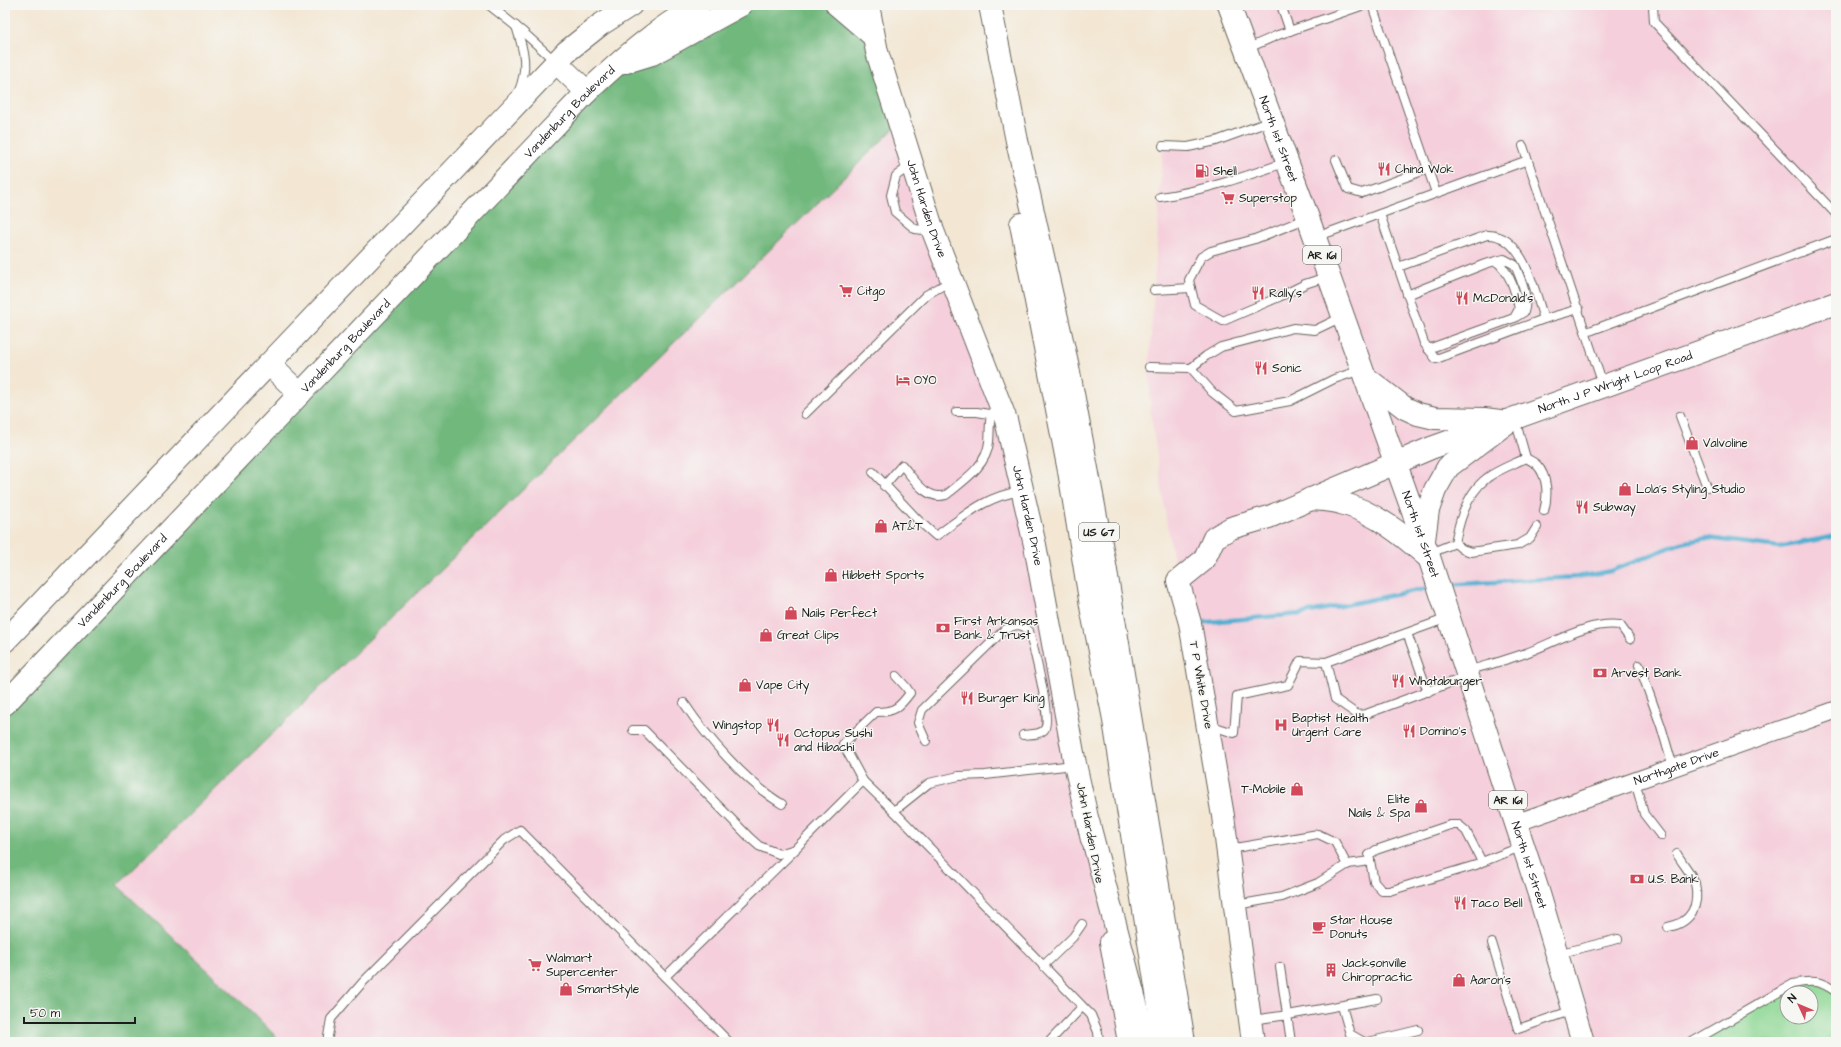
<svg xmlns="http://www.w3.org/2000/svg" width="1841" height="1047" viewBox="0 0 1841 1047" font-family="'Architects Daughter',sans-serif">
<rect width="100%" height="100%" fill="#f6f6f2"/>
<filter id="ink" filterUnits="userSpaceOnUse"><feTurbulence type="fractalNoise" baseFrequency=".025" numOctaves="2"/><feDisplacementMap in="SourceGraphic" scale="8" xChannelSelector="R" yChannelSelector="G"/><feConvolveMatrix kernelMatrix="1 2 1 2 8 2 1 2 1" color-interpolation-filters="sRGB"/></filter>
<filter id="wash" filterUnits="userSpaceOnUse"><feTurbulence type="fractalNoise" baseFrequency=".012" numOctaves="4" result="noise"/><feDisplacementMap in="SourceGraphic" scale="16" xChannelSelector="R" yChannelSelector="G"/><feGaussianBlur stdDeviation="0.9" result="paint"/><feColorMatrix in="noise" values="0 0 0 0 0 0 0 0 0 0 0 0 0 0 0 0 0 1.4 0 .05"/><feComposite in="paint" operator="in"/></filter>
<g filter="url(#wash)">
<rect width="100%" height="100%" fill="#f3e7d4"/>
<!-- built -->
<g fill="#f5cfdb">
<polygon points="1240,5 1836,5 1836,992 1810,980 1692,1042 1253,1042 1178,581 1166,519 1150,408 1150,391 1149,367 1163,146 1188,147 1271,121"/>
<polygon points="899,124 1001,408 1129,1042 281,1042 254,1014 117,885"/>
</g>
<!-- green -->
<path fill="#8cd793" stroke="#547a58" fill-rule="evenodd" d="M1810 980 1836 992V1042H1692L1793 984ZM1787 993H1811V1017H1787Z"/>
<!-- forest -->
<polygon fill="#71b87d" stroke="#466a4c" points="699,5 844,5 872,35 899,124 117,885 254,1014 281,1042 5,1042 5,704 587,92"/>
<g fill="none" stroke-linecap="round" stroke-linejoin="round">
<!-- stream -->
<g stroke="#53afd1" stroke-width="4.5">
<polyline points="1444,585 1577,577 1611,571 1681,543 1707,538 1779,547 1836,536"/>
<polyline points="1196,623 1300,614 1433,587"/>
</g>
</g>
</g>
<g filter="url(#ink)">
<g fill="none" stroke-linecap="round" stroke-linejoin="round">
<!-- service casing -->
<g stroke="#67635c" stroke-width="10">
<g id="service">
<polyline points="489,5 523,32 556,62"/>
<polyline points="1281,5 1290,31"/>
<polyline points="1372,5 1436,193"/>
<polyline points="1652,5 1653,6 1654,22 1836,214"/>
<path d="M516 26C524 51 529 68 518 93"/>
<polyline points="1246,49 1278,35 1364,5"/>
<polyline points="1163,146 1188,147 1216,141 1271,121"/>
<polyline points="1523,146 1603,385"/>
<polyline points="1336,160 1348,189 1362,193 1428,169"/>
<polyline points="911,165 896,176 891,195 895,212 915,229 932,231"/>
<path d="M1160 197C1206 190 1243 177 1287 162"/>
<polyline points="1380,214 1424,343 1436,359 1544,319 1579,309"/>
<polyline points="1308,218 1255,239 1211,251 1201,257 1189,280 1195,305 1223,321 1279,297 1305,284 1329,276"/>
<polyline points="1316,237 1528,160"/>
<path d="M1496 261 1504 259 1515 265C1521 280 1529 296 1524 312L1514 318"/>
<path d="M1398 267 1487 235C1523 233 1535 292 1544 319"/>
<polyline points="1154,290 1191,288"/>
<path d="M1407 295 1485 264 1496 261C1510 272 1516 292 1519 309L1514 318 1428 349"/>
<polyline points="1587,332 1836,239"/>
<polyline points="1149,367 1191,368 1206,356 1221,347 1293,328 1315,330 1342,317"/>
<polyline points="1191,368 1212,392 1236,411 1290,401 1334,379 1361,370"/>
<polyline points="956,412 977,412 995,415"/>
<polyline points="805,414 926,295 951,281"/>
<polyline points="1680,416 1707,487"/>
<path d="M1526 458C1529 460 1534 462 1537 465 1548 477 1548 496 1544 511"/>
<path d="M873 472 918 520 936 536C966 515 984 497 1021 491"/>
<path d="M884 486 902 465C913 478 926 501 946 495 963 481 987 466 989 442 990 432 989 424 991 414L1000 408"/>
<path d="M1455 543C1459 521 1468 492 1487 478 1497 470 1514 464 1526 458L1515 419"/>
<polyline points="1455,543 1462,549 1471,552 1518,545 1530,538 1537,527"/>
<polyline points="1428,554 1455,543"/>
<polyline points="1407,633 1428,692"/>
<polyline points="1326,662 1335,699 1358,715 1366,714 1466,677"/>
<polyline points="1639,665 1661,726 1673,767"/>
<path d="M1467 671C1487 665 1507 660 1526 653 1556 642 1588 621 1620 625L1630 639"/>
<path d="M684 703C707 738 747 783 782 804"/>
<polyline points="1209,725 1234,733 1237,696 1288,685 1300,661 1326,662 1448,618"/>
<polyline points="633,730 644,730 750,838 759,846 779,854 795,849 863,781 894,811 1091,1015 1098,1032 1099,1042"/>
<path d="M926 741 918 723 922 710 1004 630C1014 625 1021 622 1029 631 1033 646 1053 721 1044 730 1039 735 1030 734 1023 735"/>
<path d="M863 781 843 744 876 712C894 712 899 708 910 693L906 687 896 676"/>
<polyline points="1635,781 1644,814 1661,836"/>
<polyline points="894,811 929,783 959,776 985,775 1074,765"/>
<polyline points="1229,849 1318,834 1335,842 1347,865"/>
<polyline points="1482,862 1466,831 1459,825 1450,825 1376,850 1369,855 1374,882 1382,891 1389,891 1476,865 1482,862 1523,846"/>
<polyline points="1236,905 1282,897 1318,883 1348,864 1370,861"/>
<path d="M1668 927C1691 923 1700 906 1695 883 1692 874 1682 863 1677 854"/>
<polyline points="1492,943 1518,1029 1573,1010"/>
<polyline points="1557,954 1618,939"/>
<polyline points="1043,966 1073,937 1082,924"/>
<polyline points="1280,967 1291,1042"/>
<polyline points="665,977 795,850"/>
<polyline points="1342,1006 1350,1034 1364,1042"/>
<polyline points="1252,1020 1288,1015 1377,999"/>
<polyline points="327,1042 331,1019 363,982 504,840 520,830 729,1042"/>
<polyline points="1049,1042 1082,1007"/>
<polyline points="1368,1042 1418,1030"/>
<path d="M1692 1042 1793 984C1811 980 1821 980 1836 992"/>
</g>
</g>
<!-- minor casing -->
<g stroke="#67635c" stroke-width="19">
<g id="minor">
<path id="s1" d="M1516 823 1836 710"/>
</g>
</g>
<!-- secondary casing -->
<g stroke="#67635c" stroke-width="24">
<g id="secondary">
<polyline points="837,5 872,35"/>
<path id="s2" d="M868 5 877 52 933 231 1006 420 1035 545 1075 764 1092 840"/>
<polyline points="556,62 587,92"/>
<polyline points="626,62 652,54 741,5"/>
<polyline points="269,364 300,394"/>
<polyline points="5,641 566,52 600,25 631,5"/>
<path id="s3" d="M5 704 587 92C622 59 657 28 699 5"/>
<polyline points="1111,942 1129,1042"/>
<path id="s4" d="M1253 1042 1223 816 1190 623 1178 581 1204 560 1214 538 1231 528 1269 517 1431 448 1836 303"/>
</g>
</g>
<!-- primary casing -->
<g stroke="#67635c" stroke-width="24">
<g id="primary">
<path id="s5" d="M1229 5 1308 218 1428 554 1539 894 1583 1042"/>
<polyline points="1365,377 1405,408 1418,414 1435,418 1484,419 1508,422"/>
<path d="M1310 499C1320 500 1331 500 1341 503 1375 512 1403 535 1429 558"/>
<polyline points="1424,540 1428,510 1435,490 1448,467 1508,422"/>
</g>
</g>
<!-- motorway casing -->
<g stroke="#67635c" stroke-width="24">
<g id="motorway">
<polyline points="990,5 1017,141 1068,367 1105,565 1184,1042"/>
<polyline points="1021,224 1069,471 1092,612 1113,714 1160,1012 1163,1042"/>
<polyline points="1088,821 1146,1042"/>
</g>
</g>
<!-- service -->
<use href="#service" stroke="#fff" stroke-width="8"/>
<!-- minor -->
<use href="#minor" stroke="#fff" stroke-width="17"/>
<!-- secondary -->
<use href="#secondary" stroke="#fff" stroke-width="22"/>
<!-- primary -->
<use href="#primary" stroke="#fff" stroke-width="22"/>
<!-- motorway -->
<use href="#motorway" stroke="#fff" stroke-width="22"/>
</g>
</g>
<!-- icons -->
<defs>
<g id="restaurant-bare" transform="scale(1.08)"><path d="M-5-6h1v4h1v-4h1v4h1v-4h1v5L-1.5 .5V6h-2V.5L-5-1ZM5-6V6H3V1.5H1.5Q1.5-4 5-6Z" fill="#d1495b" stroke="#f6f6f2" stroke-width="2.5" paint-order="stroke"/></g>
<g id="fuel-bare" transform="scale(1.08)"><path d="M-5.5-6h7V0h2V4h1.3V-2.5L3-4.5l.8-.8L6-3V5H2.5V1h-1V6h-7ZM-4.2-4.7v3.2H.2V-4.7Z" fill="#d1495b" stroke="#f6f6f2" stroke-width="2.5" paint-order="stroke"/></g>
<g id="supermarket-bare" transform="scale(1.08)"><path d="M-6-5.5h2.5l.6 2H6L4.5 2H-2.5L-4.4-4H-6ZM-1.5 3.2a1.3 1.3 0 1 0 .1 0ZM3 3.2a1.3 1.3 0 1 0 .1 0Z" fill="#d1495b" stroke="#f6f6f2" stroke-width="2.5" paint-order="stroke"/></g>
<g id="hotel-bare" transform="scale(1.08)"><path d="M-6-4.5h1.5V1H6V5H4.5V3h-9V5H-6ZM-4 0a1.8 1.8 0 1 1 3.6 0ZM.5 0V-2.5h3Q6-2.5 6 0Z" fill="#d1495b" stroke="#f6f6f2" stroke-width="2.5" paint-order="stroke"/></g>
<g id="shop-bare" transform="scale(1.08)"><path d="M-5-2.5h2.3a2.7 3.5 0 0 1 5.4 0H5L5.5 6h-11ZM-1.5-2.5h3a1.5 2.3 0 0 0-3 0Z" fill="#d1495b" stroke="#f6f6f2" stroke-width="2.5" paint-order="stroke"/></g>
<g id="bank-bare" transform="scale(1.08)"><path d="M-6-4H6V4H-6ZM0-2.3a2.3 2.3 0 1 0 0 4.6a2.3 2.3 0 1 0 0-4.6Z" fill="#d1495b" stroke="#f6f6f2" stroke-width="2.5" paint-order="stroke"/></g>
<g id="hospital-bare" transform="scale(1.08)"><path d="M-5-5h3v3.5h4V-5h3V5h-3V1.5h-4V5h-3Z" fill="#d1495b" stroke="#f6f6f2" stroke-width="2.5" paint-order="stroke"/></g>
<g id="cafe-bare" transform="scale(1.08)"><path d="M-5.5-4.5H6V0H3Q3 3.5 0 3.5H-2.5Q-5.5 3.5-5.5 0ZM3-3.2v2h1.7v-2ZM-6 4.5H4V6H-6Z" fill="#d1495b" stroke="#f6f6f2" stroke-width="2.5" paint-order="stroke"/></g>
<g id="building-bare" transform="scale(1.08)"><path d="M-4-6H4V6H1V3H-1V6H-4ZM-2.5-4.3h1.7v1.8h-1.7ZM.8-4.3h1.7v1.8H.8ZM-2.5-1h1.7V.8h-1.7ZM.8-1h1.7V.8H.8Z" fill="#d1495b" stroke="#f6f6f2" stroke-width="2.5" paint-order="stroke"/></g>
</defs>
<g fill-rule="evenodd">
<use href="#restaurant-bare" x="1384" y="169"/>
<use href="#fuel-bare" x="1202" y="171"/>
<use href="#supermarket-bare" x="1228" y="198"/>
<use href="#supermarket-bare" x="846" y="291"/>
<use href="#restaurant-bare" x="1258" y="293"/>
<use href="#restaurant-bare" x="1462" y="298"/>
<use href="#restaurant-bare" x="1261" y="368"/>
<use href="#hotel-bare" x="903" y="380"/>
<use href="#shop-bare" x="1692" y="443"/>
<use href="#shop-bare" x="1625" y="489"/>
<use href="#restaurant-bare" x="1582" y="507"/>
<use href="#shop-bare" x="881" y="526"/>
<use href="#shop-bare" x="831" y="575"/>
<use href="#shop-bare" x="791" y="613"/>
<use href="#bank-bare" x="943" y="628"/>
<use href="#shop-bare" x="766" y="635"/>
<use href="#bank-bare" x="1600" y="673"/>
<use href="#restaurant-bare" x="1398" y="681"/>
<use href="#shop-bare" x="745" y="685"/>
<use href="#restaurant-bare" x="967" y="698"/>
<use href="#restaurant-bare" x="773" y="725"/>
<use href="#hospital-bare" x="1281" y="725"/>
<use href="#restaurant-bare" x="1409" y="731"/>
<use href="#restaurant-bare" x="783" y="740"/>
<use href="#shop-bare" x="1297" y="789"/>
<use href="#shop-bare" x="1421" y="806"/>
<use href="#bank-bare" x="1637" y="879"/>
<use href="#restaurant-bare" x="1460" y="903"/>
<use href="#cafe-bare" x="1319" y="927"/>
<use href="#supermarket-bare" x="535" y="965"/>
<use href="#building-bare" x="1331" y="970"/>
<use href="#shop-bare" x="1459" y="980"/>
<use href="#shop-bare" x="566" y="989"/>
</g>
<g text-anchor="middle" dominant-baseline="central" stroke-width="3" stroke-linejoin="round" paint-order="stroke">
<!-- shield labels -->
<g fill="#f6f6f2" stroke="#5d5d5c" stroke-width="1">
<rect x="1303" y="246" width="38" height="18" rx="3"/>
<rect x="1079" y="523" width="40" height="18" rx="3"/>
<rect x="1489" y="791" width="38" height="18" rx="3"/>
</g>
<g font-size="11" font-weight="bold" fill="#1c1c1c">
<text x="1322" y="255">AR 161</text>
<text x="1099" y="532">US 67</text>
<text x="1508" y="800">AR 161</text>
</g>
<!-- street labels -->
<g font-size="12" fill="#1c1c1c" stroke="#f6f6f2">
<text stroke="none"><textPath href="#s3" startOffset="818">Vandenburg Boulevard</textPath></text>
<text stroke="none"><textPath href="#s5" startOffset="143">North 1st Street</textPath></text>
<text stroke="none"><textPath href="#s2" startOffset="212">John Harden Drive</textPath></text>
<text stroke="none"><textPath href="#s3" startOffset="494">Vandenburg Boulevard</textPath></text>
<text stroke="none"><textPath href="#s4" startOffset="956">North J P Wright Loop Road</textPath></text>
<text stroke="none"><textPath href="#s2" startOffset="536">John Harden Drive</textPath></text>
<text stroke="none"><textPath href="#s5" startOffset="563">North 1st Street</textPath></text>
<text stroke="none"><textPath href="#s3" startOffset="170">Vandenburg Boulevard</textPath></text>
<text transform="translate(1201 685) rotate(80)">T P White Drive</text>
<text stroke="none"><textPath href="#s1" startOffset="170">Northgate Drive</textPath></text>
<text transform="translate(1090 833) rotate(79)">John Harden Drive</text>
<text stroke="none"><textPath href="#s5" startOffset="911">North 1st Street</textPath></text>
</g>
<!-- poi labels -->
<g font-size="12" fill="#1c1c1c" stroke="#f6f6f2" text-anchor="start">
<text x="1395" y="169">China Wok</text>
<text x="1213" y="171">Shell</text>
<text x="1239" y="198">Superstop</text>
<text x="857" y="291">Citgo</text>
<text x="1269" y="293">Rally's</text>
<text x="1473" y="298">McDonald's</text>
<text x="1272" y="368">Sonic</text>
<text x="914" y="380">OYO</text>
<text x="1703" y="443">Valvoline</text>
<text x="1636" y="489">Lola's Styling Studio</text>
<text x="1593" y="507">Subway</text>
<text x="892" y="526">AT&amp;T</text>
<text x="842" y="575">Hibbett Sports</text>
<text x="802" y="613">Nails Perfect</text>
<text x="954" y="621">First Arkansas<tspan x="954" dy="14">Bank &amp; Trust</tspan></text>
<text x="777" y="635">Great Clips</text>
<text x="1611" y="673">Arvest Bank</text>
<text x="1409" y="681">Whataburger</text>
<text x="756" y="685">Vape City</text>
<text x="978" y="698">Burger King</text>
<text x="1292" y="718">Baptist Health<tspan x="1292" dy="14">Urgent Care</tspan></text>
<text x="762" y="725" text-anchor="end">Wingstop</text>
<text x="1420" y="731">Domino's</text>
<text x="794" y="733">Octopus Sushi<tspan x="794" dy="14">and Hibachi</tspan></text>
<text x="1286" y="789" text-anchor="end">T-Mobile</text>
<text x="1410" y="799" text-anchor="end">Elite<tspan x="1410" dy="14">Nails &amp; Spa</tspan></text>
<text x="1648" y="879">U.S. Bank</text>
<text x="1471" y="903">Taco Bell</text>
<text x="1330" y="920">Star House<tspan x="1330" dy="14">Donuts</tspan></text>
<text x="546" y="958">Walmart<tspan x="546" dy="14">Supercenter</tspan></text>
<text x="1342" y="963">Jacksonville<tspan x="1342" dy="14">Chiropractic</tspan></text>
<text x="1470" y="980">Aaron's</text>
<text x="577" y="989">SmartStyle</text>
</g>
</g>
<!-- margin -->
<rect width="1841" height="1047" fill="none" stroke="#f6f6f2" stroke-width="20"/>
<!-- north arrow -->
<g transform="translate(1799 1005) rotate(314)"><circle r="19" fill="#f6f6f2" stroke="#9f9f9c"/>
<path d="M0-3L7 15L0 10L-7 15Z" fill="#d1495b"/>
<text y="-6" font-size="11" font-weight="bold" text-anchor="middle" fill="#1c1c1c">N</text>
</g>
<!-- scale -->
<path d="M24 1017v6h111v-6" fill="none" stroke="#1c1c1c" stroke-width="2"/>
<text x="30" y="1017" font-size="12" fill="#1c1c1c" stroke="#f6f6f2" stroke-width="3" paint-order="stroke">50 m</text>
</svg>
